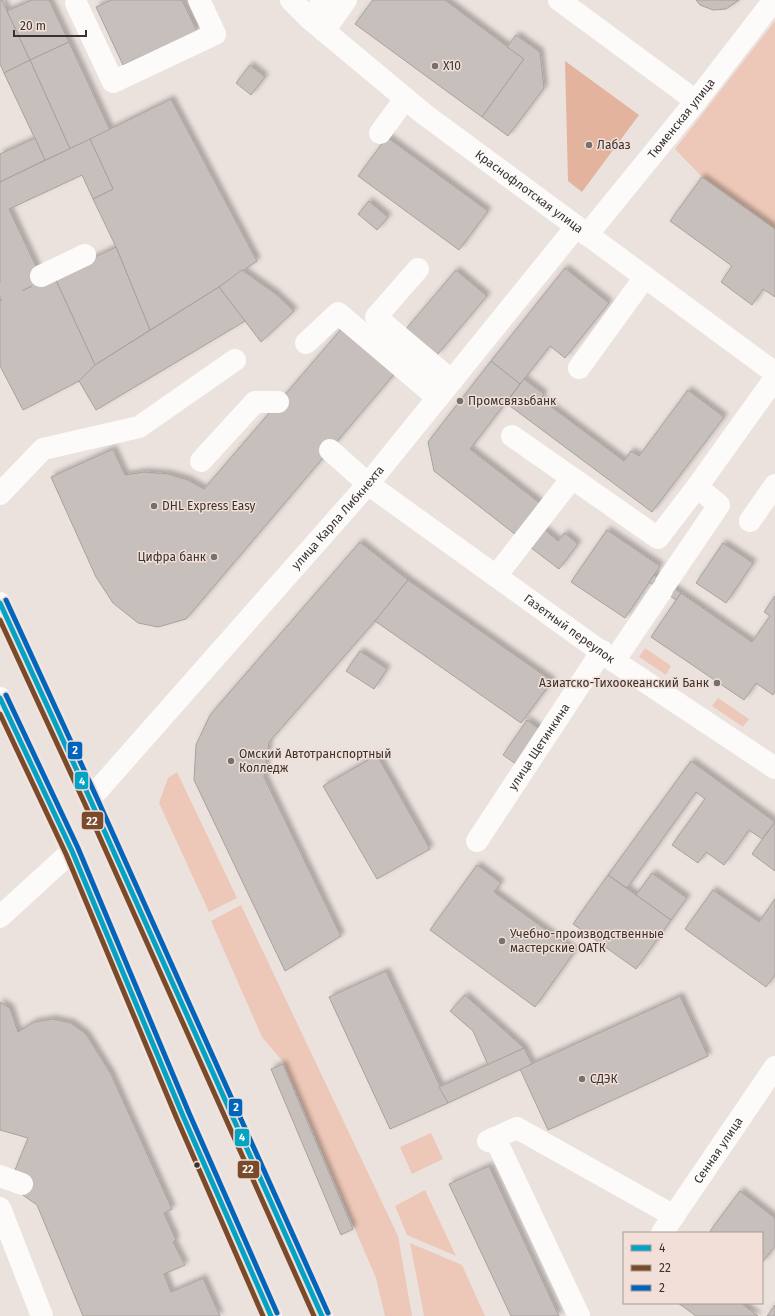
<svg xmlns="http://www.w3.org/2000/svg" width="775" height="1316" viewBox="0 0 775 1316" font-family="'Fira Sans',sans-serif">
<defs>
<filter id="shadow"><feDropShadow dx="3.5" dy="-3.5" stdDeviation="2" flood-color="#0004"/></filter>
</defs>
<rect width="100%" height="100%" fill="#ebe2de"/>
<!-- green -->
<g fill="#edc8b8">
<polygon points="775,21 775,229 702,177 675,149"/>
<polygon points="645,648 671,666 666,675 639,657"/>
<polygon points="718,698 749,719 743,727 712,706"/>
<polygon points="177,772 237,898 209,912 159,803 168,778"/>
<polygon points="241,905 398,1236 412,1316 385,1316 376,1278 283,1062 262,1037 211,921"/>
<polygon points="431,1133 443,1159 412,1174 400,1147"/>
<polygon points="425,1190 456,1256 407,1235 395,1206"/>
<polygon points="410,1243 462,1265 485,1316 424,1316"/>
</g>
<!-- forest -->
<polygon fill="#e4b39e" points="565,61 639,115 582,192 568,181"/>
<!-- building -->
<g fill="#c6bfbc" stroke="#a8a19e" filter="url(#shadow)">
<polygon points="0,0 2,0 30,60 4,73 0,64"/>
<polygon points="32,0 49,0 69,42 30,60 7,11"/>
<polygon points="112,0 182,0 197,31 123,65 96,7"/>
<polygon points="373,0 445,0 524,59 482,117 355,24"/>
<polygon points="696,0 739,0 726,9 713,10 700,5"/>
<polygon points="516,35 540,52 544,88 508,136 482,117 524,59 507,47"/>
<polygon points="69,42 110,130 70,149 30,60"/>
<polygon points="30,60 70,149 45,160 4,73"/>
<polygon points="250,65 265,77 251,95 236,83"/>
<polygon points="171,99 257,261 219,287 150,330 116,247 93,199 113,189 90,139"/>
<polygon points="387,137 488,211 459,250 358,176"/>
<polygon points="35,138 45,160 0,182 0,154"/>
<polygon points="90,139 113,189 93,199 82,175 9,209 43,281 0,301 0,182"/>
<polygon points="702,177 775,229 775,297 763,289 752,305 721,282 732,266 670,221"/>
<polygon points="369,201 388,217 377,230 358,214"/>
<polygon points="116,247 150,330 95,365 54,276"/>
<polygon points="565,268 609,303 565,358 550,346 520,384 491,361"/>
<polygon points="242,270 276,294 294,311 261,342 219,287"/>
<polygon points="456,270 487,296 437,355 406,329"/>
<polygon points="54,276 95,365 79,381 23,410 0,366 0,301"/>
<polygon points="219,287 245,321 96,410 79,381 95,365"/>
<polygon points="343,327 396,372 186,619 158,627 138,623 113,603 96,577 51,477 113,449 125,475 144,472 168,474 188,480 204,489"/>
<polygon points="491,361 520,384 470,449 540,503 516,535 434,471 428,442"/>
<polygon points="524,379 544,394 541,399 624,461 631,451 639,456 688,390 724,417 652,512 506,403"/>
<polygon points="544,529 558,541 565,533 578,544 559,569 530,547"/>
<polygon points="607,530 660,566 625,618 571,582"/>
<polygon points="360,542 408,580 375,621 269,742 264,777 341,936 285,971 194,780 196,745 210,715"/>
<polygon points="723,543 753,563 726,603 696,583"/>
<polygon points="654,575 681,593 676,600 649,582"/>
<polygon points="408,580 552,681 521,723 375,621"/>
<polygon points="681,593 752,642 770,616 764,612 775,596 775,691 773,695 756,683 744,700 651,637"/>
<polygon points="360,651 387,669 374,689 346,671"/>
<polygon points="527,720 541,730 516,764 503,755"/>
<polygon points="377,755 430,849 377,879 323,786"/>
<polygon points="691,761 775,822 762,839 749,830 724,865 706,852 698,863 672,845 705,799 696,792 627,888 608,875"/>
<polygon points="775,822 775,871 752,854"/>
<polygon points="477,865 501,883 494,892 575,951 535,1007 430,930"/>
<polygon points="652,873 687,898 671,920 636,895"/>
<polygon points="608,875 671,920 636,969 573,924"/>
<polygon points="713,890 759,922 775,899 775,975 766,987 685,929"/>
<polygon points="386,971 448,1103 390,1129 329,997"/>
<polygon points="465,995 524,1048 488,1065 473,1031 450,1011"/>
<polygon points="680,996 708,1056 548,1130 520,1069"/>
<polygon points="0,1002 10,1008 18,1032 34,1022 53,1019 71,1023 86,1034 111,1074 172,1209 164,1213 176,1240 173,1242 185,1265 164,1274 171,1292 203,1278 220,1316 83,1316 37,1205 20,1193 13,1175 28,1138 0,1130"/>
<polygon points="524,1048 532,1064 448,1103 439,1087"/>
<polygon points="283,1064 353,1229 341,1235 271,1069"/>
<polygon points="489,1166 559,1316 511,1316 449,1184"/>
<polygon points="740,1191 775,1218 775,1246 762,1263 762,1233 713,1233 710,1231"/>
<polygon points="678,1303 741,1303 758,1316 696,1316"/>
<polygon points="775,1305 775,1316 767,1316"/>
</g>
<g fill="none" stroke-linecap="round" stroke-linejoin="round">
<!-- minor-tunnel -->
<g stroke="#c7bfbb" stroke-width="22" stroke-dasharray="22 11" stroke-linecap="butt">
<polyline points="0,295 41,276"/>
<polyline points="278,402 330,450"/>
</g>
<!-- minor -->
<g stroke="#fcfbfa" stroke-width="22">
<path id="s1" d="M291 0 310 19 424 114 775 373"/>
<polyline points="559,0 696,101"/>
<polyline points="76,3 113,82 215,34 199,0"/>
<polyline points="310,19 324,0"/>
<polyline points="324,31 346,0"/>
<polyline points="380,133 405,99"/>
<path id="s2" d="M587 235 696 101 774 0"/>
<polyline points="418,269 376,317 452,381"/>
<polyline points="41,276 85,255"/>
<polyline points="306,343 338,313 438,398"/>
<polyline points="579,368 645,277"/>
<polyline points="512,436 658,538 697,487 775,378"/>
<path id="s3" d="M330 450 368 484 614 661 775 768"/>
<polyline points="201,461 255,402 278,402"/>
<polyline points="0,494 43,449 139,427 235,360"/>
<polyline points="750,521 775,485"/>
<polyline points="496,576 572,478"/>
<polyline points="666,583 719,505 697,487"/>
<polyline points="614,661 662,590"/>
<path id="s4" d="M90 799 368 484 576 227"/>
<path id="s5" d="M477 841 602 651"/>
<polyline points="0,917 72,851"/>
<polyline points="495,1138 579,1316"/>
<polyline points="488,1141 517,1128 674,1216"/>
<polyline points="0,1176 22,1184"/>
<polyline points="0,1208 42,1316"/>
<path id="s6" d="M662 1233 775 1067"/>
</g>
<!-- major -->
<g stroke="#fcfbfa" stroke-width="22">
<polyline points="0,603 90,799 322,1316"/>
<polyline points="0,698 72,851 183,1116 271,1316"/>
</g>
<!-- bus-1 casing -->
<g stroke="#f1dfd8" stroke-width="8">
<g id="bus-1">
<polyline points="0,603 90,799 322,1316"/>
<polyline points="0,698 72,851 183,1116 271,1316"/>
</g>
</g>
<!-- bus-2 casing -->
<g stroke="#f1dfd8" stroke-width="8">
<g id="bus-2">
<polyline points="0,620 84,802 314,1316"/>
<polyline points="0,714 66,854 177,1119 263,1316"/>
</g>
</g>
<!-- bus-3 casing -->
<g stroke="#f1dfd8" stroke-width="8">
<g id="bus-3">
<polyline points="6,600 96,796 328,1313"/>
<polyline points="6,695 78,848 189,1113 277,1313"/>
</g>
</g>
<!-- bus-1 -->
<use href="#bus-1" stroke="#03a3c6" stroke-width="5"/>
<!-- bus-2 -->
<use href="#bus-2" stroke="#7a4b2a" stroke-width="5"/>
<!-- bus-3 -->
<use href="#bus-3" stroke="#0065bd" stroke-width="5"/>
</g>
<!-- markers -->
<g fill="#77706c" stroke="#f1dfd8" stroke-width="1.5">
<circle cx="435" cy="66" r="4"/>
<circle cx="589" cy="145" r="4"/>
<circle cx="460" cy="401" r="4"/>
<circle cx="154" cy="506" r="4"/>
<circle cx="214" cy="557" r="4"/>
<circle cx="717" cy="683" r="4"/>
<circle cx="231" cy="761" r="4"/>
<circle cx="502" cy="941" r="4"/>
<circle cx="582" cy="1079" r="4"/>
</g>
<circle fill="#39322f" stroke="#f1dfd8" stroke-width="1.5" cx="197" cy="1165" r="3.5"/>
<g text-anchor="middle" dominant-baseline="central" stroke-width="3" stroke-linejoin="round" paint-order="stroke">
<!-- poi labels -->
<g font-size="12" fill="#39322f" stroke="#f1dfd8" text-anchor="start">
<text x="443" y="66">Х10</text>
<text x="597" y="145">Лабаз</text>
<text x="468" y="401">Промсвязьбанк</text>
<text x="162" y="506">DHL Express Easy</text>
<text x="206" y="557" text-anchor="end">Цифра банк</text>
<text x="709" y="683" text-anchor="end">Азиатско-Тихоокеанский Банк</text>
<text x="239" y="754">Омский Автотранспортный<tspan x="239" dy="14">Колледж</tspan></text>
<text x="510" y="934">Учебно-производственные<tspan x="510" dy="14">мастерские ОАТК</tspan></text>
<text x="590" y="1079">СДЭК</text>
</g>
<!-- street labels -->
<g font-size="12" fill="#39322f" stroke="#f1dfd8">
<text stroke="none"><textPath href="#s2" startOffset="150">Тюменская улица</textPath></text>
<text stroke="none"><textPath href="#s1" startOffset="306">Краснофлотская улица</textPath></text>
<text stroke="none"><textPath href="#s4" startOffset="375">улица Карла Либкнехта</textPath></text>
<text stroke="none"><textPath href="#s3" startOffset="299">Газетный переулок</textPath></text>
<text stroke="none"><textPath href="#s5" startOffset="113">улица Щетинкина</textPath></text>
<text stroke="none"><textPath href="#s6" startOffset="100">Сенная улица</textPath></text>
</g>
</g>
<g stroke="#f1dfd8" stroke-width="1.5">
<rect x="67" y="741" width="16" height="19" rx="4" fill="#0065bd"/>
<rect x="74" y="771" width="15" height="19" rx="4" fill="#03a3c6"/>
<rect x="81" y="811" width="23" height="19" rx="4" fill="#7a4b2a"/>
<rect x="228" y="1098" width="15" height="19" rx="4" fill="#0065bd"/>
<rect x="234" y="1128" width="16" height="19" rx="4" fill="#03a3c6"/>
<rect x="237" y="1160" width="23" height="19" rx="4" fill="#7a4b2a"/>
</g>
<g font-size="11" text-anchor="middle" font-weight="bold" fill="#fff">
<text x="75" y="754">2</text>
<text x="82" y="785">4</text>
<text x="92" y="825">22</text>
<text x="236" y="1111">2</text>
<text x="242" y="1141">4</text>
<text x="248" y="1173">22</text>
</g>
<!-- legend -->
<rect x="623" y="1232" width="140" height="72" fill="#f1dfd8" stroke="#a79a94"/>
<rect x="631" y="1245" width="20" height="6" fill="#03a3c6" stroke="#a79a94"/>
<text x="659" y="1252" font-size="12" fill="#39322f">4</text>
<rect x="631" y="1265" width="20" height="6" fill="#7a4b2a" stroke="#a79a94"/>
<text x="659" y="1272" font-size="12" fill="#39322f">22</text>
<rect x="631" y="1285" width="20" height="6" fill="#0065bd" stroke="#a79a94"/>
<text x="659" y="1292" font-size="12" fill="#39322f">2</text>
<!-- scale -->
<path d="M14 30v6h72v-6" fill="none" stroke="#39322f" stroke-width="2"/>
<text x="20" y="30" font-size="12" fill="#39322f" stroke="#f1dfd8" stroke-width="3" paint-order="stroke">20 m</text>
</svg>
